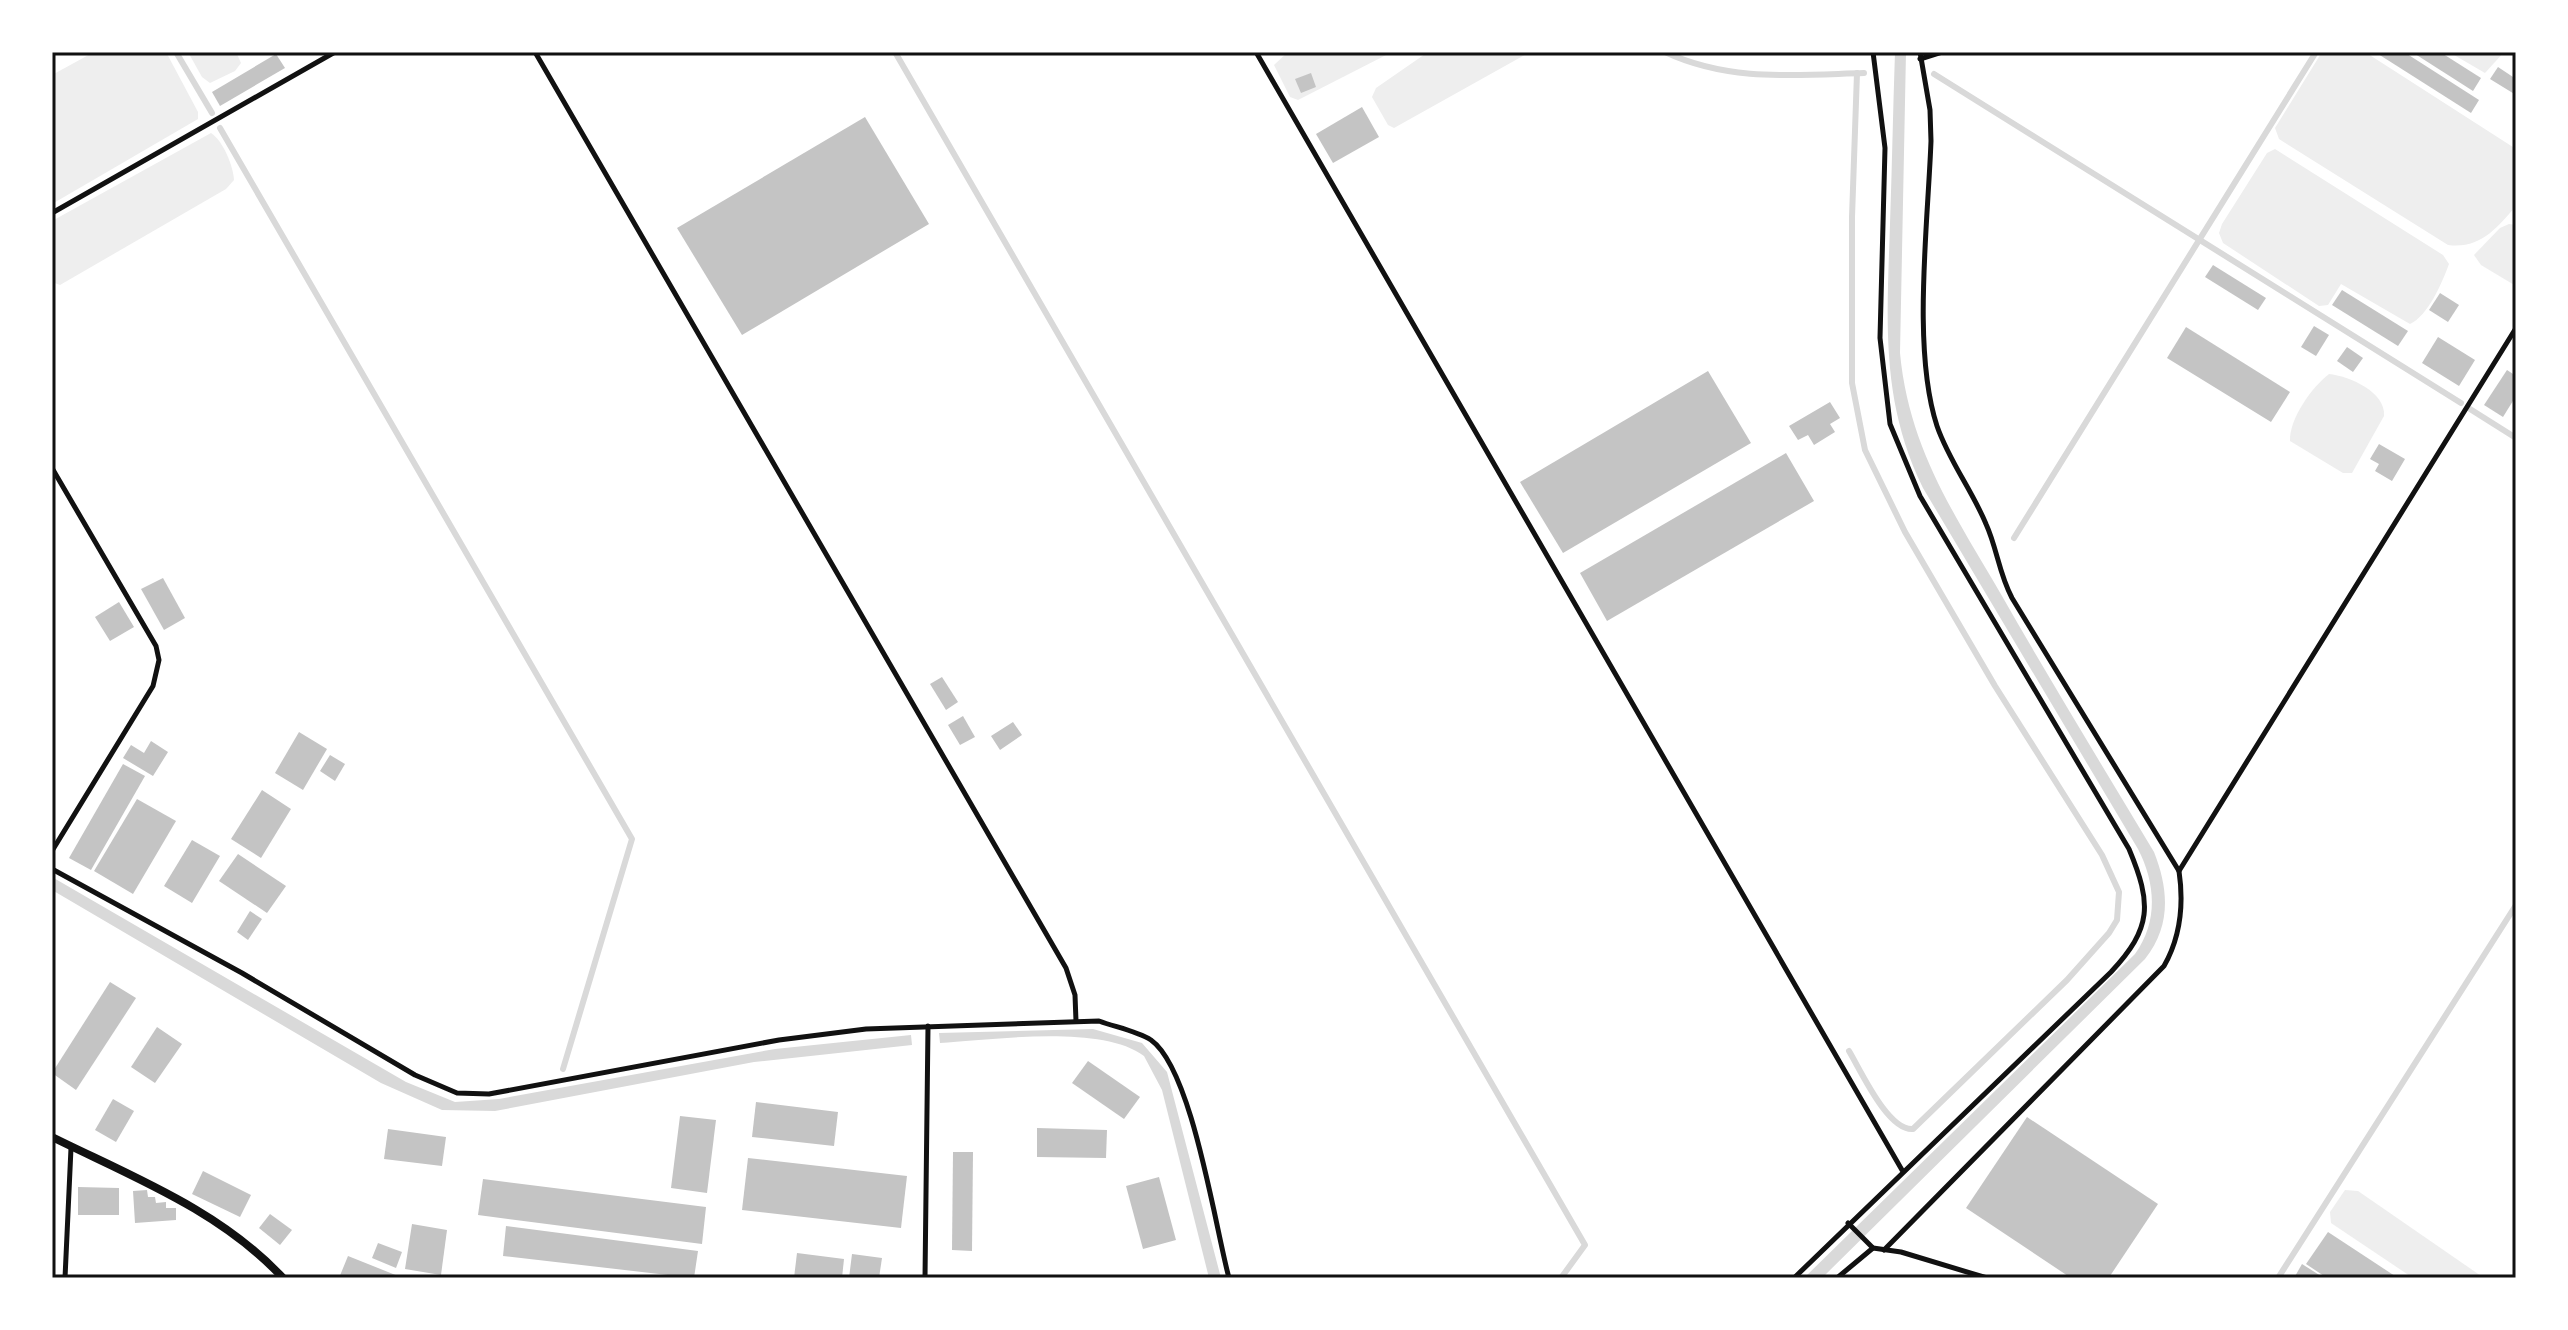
<svg xmlns="http://www.w3.org/2000/svg" width="2568" height="1330" viewBox="0 0 2568 1330" font-family="Montserrat,sans-serif">
<rect width="100%" height="100%" fill="#fff"/>
<!-- green -->
<g fill="#eee">
<polygon points="94,52 166,52 198,112 198,119 52,204 52,75"/>
<polygon points="188,52 236,52 241,63 235,71 210,83 202,77"/>
<polygon points="1288,52 1392,52 1298,100 1290,97 1274,65"/>
<polygon points="1428,52 1530,52 1394,128 1388,125 1372,97 1376,88"/>
<path d="M2322 52H2365L2516 149V206C2496 229 2480 249 2448 245L2279 139 2275 128Z"/>
<polygon points="2449,52 2504,52 2485,73"/>
<path d="M211 133C223 141 233 165 234 180L226 189 60 285 52 282V221Z"/>
<path d="M2275 149 2443 255 2449 264C2442 283 2428 316 2410 324L2341 284 2328 305 2319 306 2223 243 2219 233 2222 224 2267 153Z"/>
<polygon points="2509,224 2516,225 2516,286 2481,265 2474,255 2500,228"/>
<path d="M2329 374C2349 376 2386 392 2384 416L2352 473H2343L2290 441C2289 419 2312 387 2329 374Z"/>
<polygon points="2345,1190 2358,1191 2484,1278 2413,1278 2331,1223 2330,1212"/>
</g>
<!-- water -->
<g fill="#d9d9d9">
<path d="M1895 52H1906L1900 353C1909 449 1955 515 2002 596 2051 682 2103 767 2154 852 2169 890 2171 926 2145 959L1822 1278H1804L2135 954C2158 922 2156 884 2138 849L1923 488C1880 400 1887 320 1890 224 1892 167 1893 109 1895 52Z"/>
<polygon points="52,877 406,1082 455,1102 499,1099 775,1049 911,1035 912,1045 754,1062 495,1111 442,1110 381,1083 52,890"/>
<path d="M1093 1029 1142 1043 1167 1072 1221 1278H1209L1162 1090 1144 1056C1101 1024 992 1040 940 1043L939 1033Z"/>
</g>
<g fill="none" stroke-linecap="round" stroke-linejoin="round">
<!-- stream -->
<g stroke="#d9d9d9" stroke-width="6">
<polyline points="176,52 212,113"/>
<polyline points="895,52 1585,1245 1561,1278"/>
<path d="M1665 52C1729 82 1794 75 1864 73"/>
<polyline points="1934,74 2461,403"/>
<polyline points="220,128 632,839 563,1069"/>
<polyline points="2470,409 2516,438"/>
<polyline points="2014,538 2316,52"/>
<path d="M1849 1051C1861 1071 1888 1131 1913 1129L2067 980 2109 933 2117 920 2119 892 2102 855 1995 686 1905 532 1865 450 1852 383V217L1857 73"/>
<polyline points="2278,1278 2516,905"/>
</g>
</g>
<!-- building -->
<g fill="#c4c4c4">
<polygon points="2375,52 2404,52 2479,100 2471,113"/>
<polygon points="2412,52 2440,52 2481,78 2473,91"/>
<polygon points="276,54 285,68 220,106 212,92"/>
<polygon points="2498,67 2516,79 2516,95 2490,79"/>
<polygon points="1311,73 1316,87 1301,93 1295,79"/>
<polygon points="1362,107 1379,137 1333,163 1316,134"/>
<polygon points="865,117 929,224 742,335 677,228"/>
<polygon points="2213,265 2266,298 2258,310 2205,277"/>
<polygon points="2342,290 2408,331 2398,346 2332,305"/>
<polygon points="2440,293 2459,305 2448,322 2429,310"/>
<polygon points="2314,326 2329,335 2316,356 2301,347"/>
<polygon points="2186,327 2290,392 2271,422 2167,358"/>
<polygon points="2438,337 2475,360 2459,386 2422,363"/>
<polygon points="2347,347 2363,358 2353,372 2337,361"/>
<polygon points="2507,370 2516,376 2516,396 2503,417 2484,405"/>
<polygon points="1708,371 1751,443 1563,553 1520,482"/>
<polygon points="1830,402 1840,418 1830,424 1835,432 1814,445 1808,435 1798,440 1789,426"/>
<polygon points="2379,444 2405,459 2392,481 2375,471 2379,464 2370,459"/>
<polygon points="1786,453 1814,501 1607,621 1580,573"/>
<polygon points="163,578 185,618 164,630 141,589"/>
<polygon points="119,602 134,627 110,641 95,617"/>
<polygon points="942,677 958,702 946,710 930,684"/>
<polygon points="963,716 975,737 960,745 948,725"/>
<polygon points="1013,722 1022,735 1000,750 991,736"/>
<polygon points="299,732 327,749 303,790 275,773"/>
<polygon points="151,741 168,752 153,776 123,758 131,745 144,753"/>
<polygon points="330,755 345,764 335,781 320,771"/>
<polygon points="123,764 145,776 91,870 69,858"/>
<polygon points="262,790 291,809 261,858 231,839"/>
<polygon points="137,799 176,821 133,894 94,871"/>
<polygon points="192,840 220,856 192,903 164,886"/>
<polygon points="238,854 286,886 267,913 219,881"/>
<polygon points="250,911 262,919 248,940 237,932"/>
<polygon points="110,982 136,998 76,1090 52,1073"/>
<polygon points="157,1027 182,1044 155,1083 131,1067"/>
<polygon points="1088,1061 1140,1097 1124,1119 1072,1083"/>
<polygon points="113,1099 134,1111 116,1142 95,1130"/>
<polygon points="756,1102 838,1112 834,1146 752,1137"/>
<polygon points="680,1116 716,1120 707,1193 671,1188"/>
<polygon points="2027,1117 2158,1204 2110,1276 2071,1278 1966,1208"/>
<polygon points="1037,1128 1107,1130 1106,1158 1037,1157"/>
<polygon points="388,1129 446,1137 442,1166 384,1159"/>
<polygon points="953,1152 973,1152 972,1251 952,1250"/>
<polygon points="748,1158 907,1176 901,1228 742,1210"/>
<polygon points="203,1171 251,1195 240,1217 192,1194"/>
<polygon points="1159,1177 1176,1240 1143,1249 1126,1186"/>
<polygon points="483,1179 706,1207 702,1244 478,1215"/>
<polygon points="78,1187 119,1188 119,1215 78,1215"/>
<polygon points="147,1190 148,1197 155,1197 156,1203 166,1202 166,1208 176,1208 176,1220 135,1223 133,1191"/>
<polygon points="270,1214 292,1230 280,1245 259,1228"/>
<polygon points="412,1224 447,1230 441,1275 405,1269"/>
<polygon points="506,1226 698,1251 694,1278 503,1256"/>
<polygon points="2328,1232 2398,1278 2327,1278 2306,1264"/>
<polygon points="378,1243 402,1252 396,1268 372,1258"/>
<polygon points="797,1253 844,1259 842,1278 794,1278"/>
<polygon points="852,1254 882,1258 879,1278 849,1278"/>
<polygon points="348,1256 403,1278 339,1278"/>
<polygon points="2302,1264 2324,1278 2294,1278"/>
</g>
<g fill="none" stroke-linecap="round" stroke-linejoin="round">
<!-- service -->
<g stroke="#111" stroke-width="5">
<polyline points="535,52 1066,968 1075,995 1076,1021"/>
<polyline points="1256,52 1902,1170"/>
<polyline points="1920,59 1942,52"/>
<polyline points="52,213 335,52"/>
<polyline points="52,468 156,646 159,660 153,686 52,851"/>
<path d="M52 869 242 973 415 1075 457 1093 489 1094 779 1040 866 1029 1099 1021C1115 1027 1137 1031 1151 1040 1192 1069 1215 1226 1229 1278"/>
<polyline points="2179,871 2516,328"/>
<polyline points="1848,1223 1873,1248 1901,1252 1987,1278"/>
<path d="M1884 1250 2164 966C2181 936 2184 905 2179 871L2012 598C1999 574 1997 548 1986 524 1972 490 1949 461 1937 426 1912 350 1928 223 1931 141L1930 110 1920 52"/>
<polyline points="65,1278 71,1148"/>
<polyline points="925,1278 928,1026"/>
<path d="M1794 1278 2111 972C2152 928 2152 904 2129 849L1920 496 1890 424 1880 338 1885 148 1873 52"/>
<polyline points="1837,1278 1873,1248"/>
</g>
<!-- minor -->
<path stroke="#111" stroke-width="8" d="M52 1137C133 1177 221 1211 283 1278"/>
</g>
<!-- border -->
<rect width="2568" height="1330" fill="none" stroke="#ffffff" stroke-width="108"/>
<rect x="54" y="54" width="2460" height="1222" fill="none" stroke="#111" stroke-width="3"/>
</svg>
